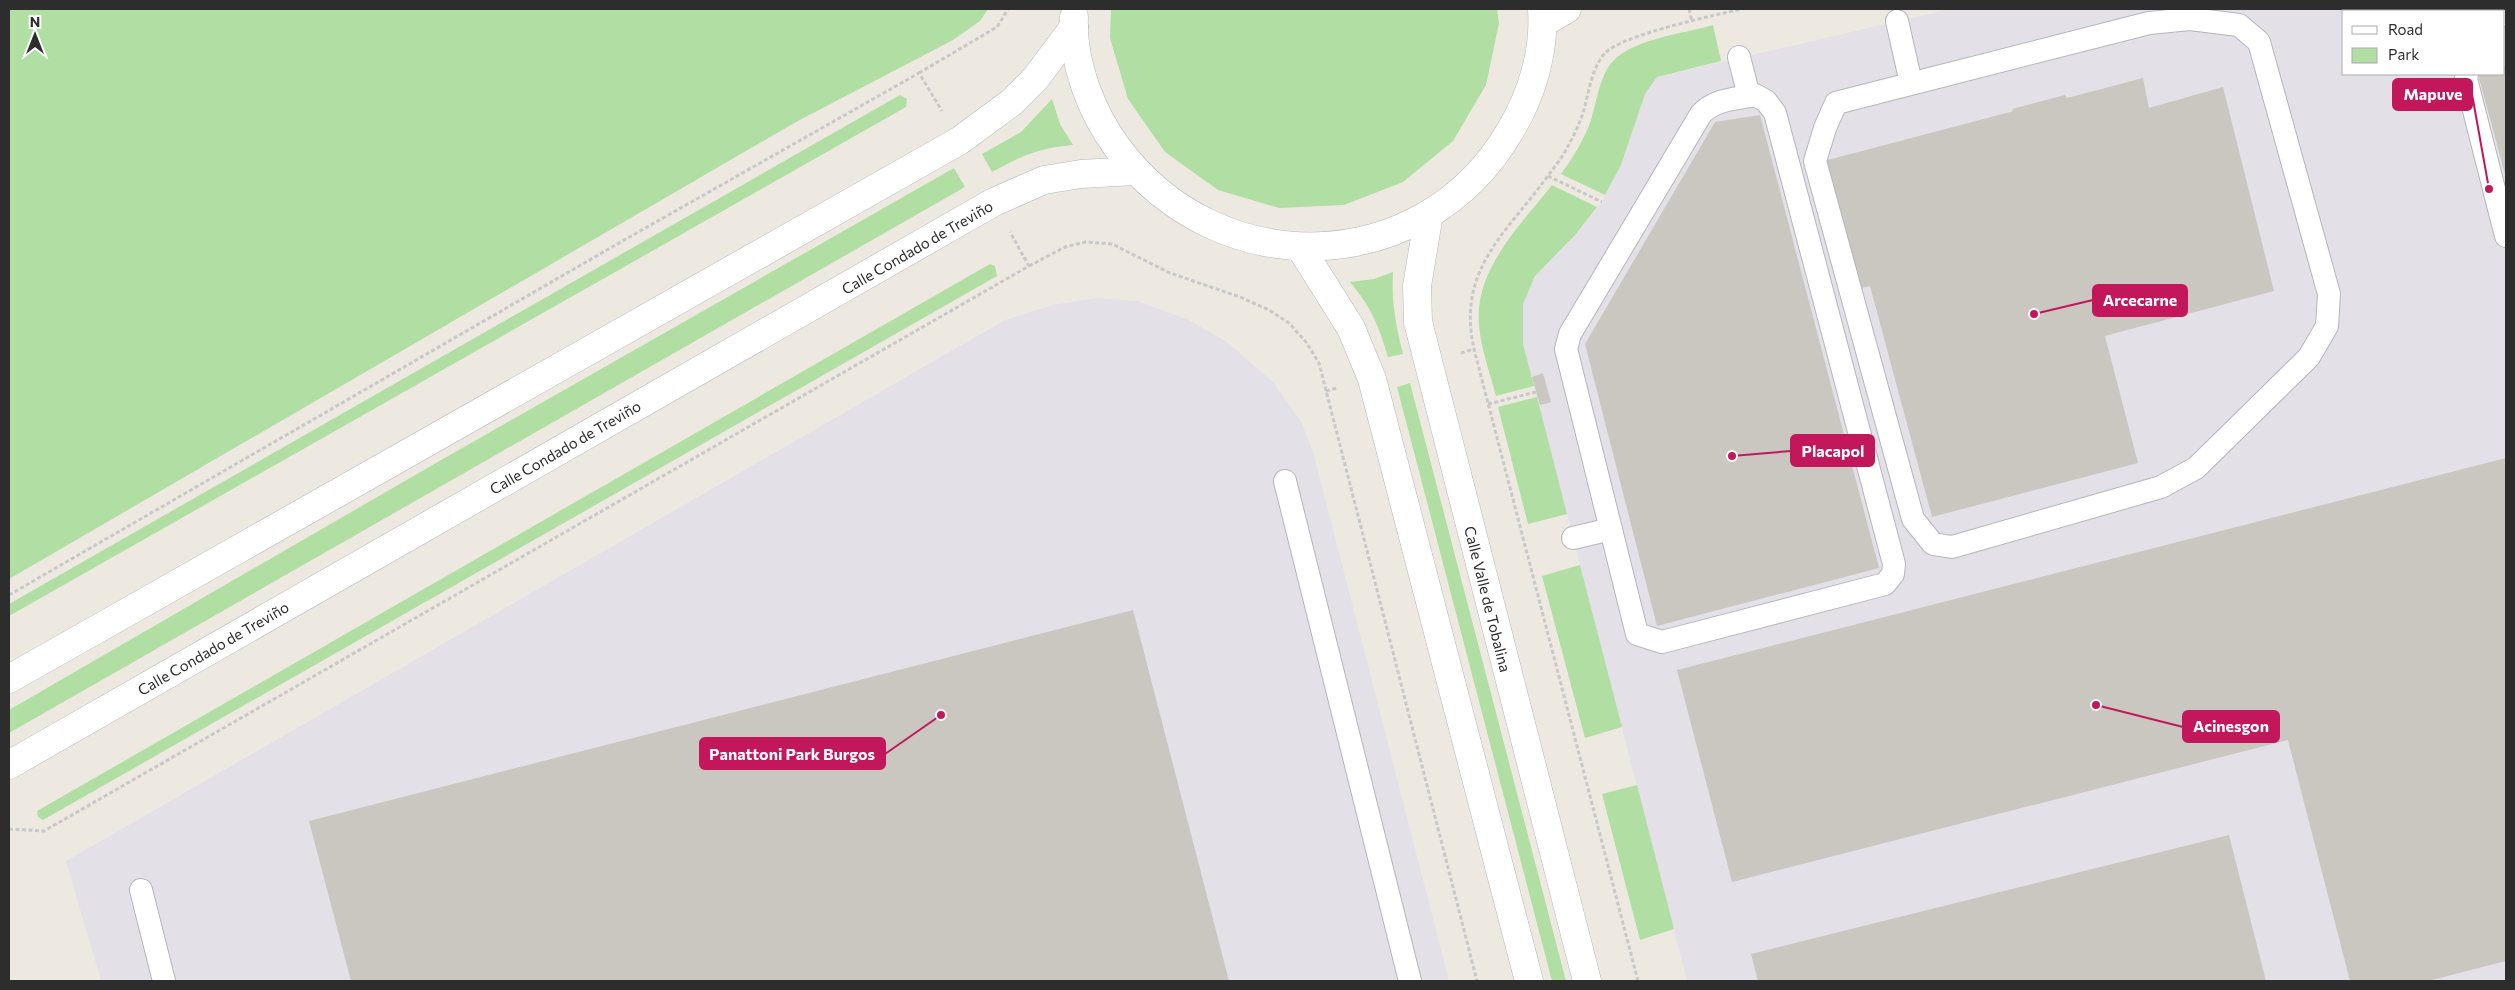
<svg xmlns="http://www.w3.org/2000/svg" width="2515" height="990" viewBox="0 0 2515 990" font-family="Commissioner,sans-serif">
<rect width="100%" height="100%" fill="#ede9e1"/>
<!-- industrial -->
<g fill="#e3e1e7" fill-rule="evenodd">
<path d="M1950 9H2506V981H1687L1523 344V304L1535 276 1576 234 1602 202 1621 165 1645 94 1657 77ZM2344 11H2504V74H2344Z"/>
<polygon points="1095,298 1137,301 1187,319 1227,342 1273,382 1302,423 1314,455 1449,981 101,981 66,861 1005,320 1053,305"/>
</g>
<!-- green -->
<g fill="#b1dea3">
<polygon points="9,9 988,9 980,21 953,40 796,122 9,579"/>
<polygon points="1111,9 1497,9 1499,23 1486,85 1453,141 1403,182 1344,205 1279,208 1218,190 1165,152 1128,99 1110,38"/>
<path d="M1713 25 1721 61 1657 77 1645 94 1621 165 1605 195 1561 174C1573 158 1583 141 1590 123 1597 103 1599 74 1615 59 1636 39 1685 33 1713 25Z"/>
<polygon points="900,95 907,99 906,107 9,616 9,604"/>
<path d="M1052 99 1060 124 1073 145C1038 148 1022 156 992 172L982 154 1021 132Z"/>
<polygon points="954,168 965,187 9,733 9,710 436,463"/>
<path d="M1552 185 1597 207 1576 234 1535 276 1523 304V344L1534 386 1496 396C1490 373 1481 349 1479 325 1474 269 1521 225 1552 185Z"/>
<polygon points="990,264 995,266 997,276 43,820 38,817 37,811"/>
<path d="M1393 272C1391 301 1396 326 1403 354L1388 357C1379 326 1371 307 1350 282L1374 279Z"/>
<polygon points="1410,383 1566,981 1552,981 1397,387"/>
<polygon points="1537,397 1567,514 1528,524 1498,407"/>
<polygon points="1580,565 1622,727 1585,738 1542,576"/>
<polygon points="1637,785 1674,929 1640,940 1602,794"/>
</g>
<!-- building -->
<g fill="#c9c7bf">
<polygon points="2506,66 2506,178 2478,74 2504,74 2504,67"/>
<polygon points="2143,78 2149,108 2223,87 2274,291 2105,336 2138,463 1932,517 1870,286 1857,289 1824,161 2014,111 2012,109 2065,95 2067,98"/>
<polygon points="1760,115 1879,568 1657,626 1585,344 1715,122"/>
<polygon points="1543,373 1551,402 1540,405 1532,377"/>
<polygon points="2506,458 2506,961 2428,981 2350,981 2288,740 1732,882 1677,670"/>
<polygon points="1133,610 1229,981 351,981 309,821"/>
<polygon points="2229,835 2266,981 1758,981 1751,954"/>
</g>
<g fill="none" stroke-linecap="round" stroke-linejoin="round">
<!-- lane casing -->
<g stroke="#b4b5bf" stroke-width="24">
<g id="lane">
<polyline points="2504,15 2506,15"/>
<polygon points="2190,19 2239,25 2259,42 2329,294 2327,326 2309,357 2196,468 2161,487 1952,547 1933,544 1913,519 1815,161 1825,128 1836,103 2149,23"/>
<polyline points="1897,21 1911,83"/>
<polyline points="1739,57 1749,96"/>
<polyline points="2467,74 2466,79 2506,236"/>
<path d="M1755 95 1766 101 1775 113 1894 564 1893 574 1885 584 1662 642 1637 634 1566 349 1570 334 1701 114C1715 99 1735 99 1755 95Z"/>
<polyline points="1285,481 1410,981"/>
<polyline points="1573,538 1611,529"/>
<polyline points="141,890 164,981"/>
</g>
</g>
<!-- street casing -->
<g stroke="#b4b5bf" stroke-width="29">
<g id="street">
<path d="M1074 17C1072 62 1091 112 1117 147 1217 284 1423 280 1510 131 1532 95 1545 51 1542 9"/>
<polyline points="1543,23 1567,9"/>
<polyline points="1429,214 1417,286 1418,322 1587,981"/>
<polyline points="1300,247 1351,328 1372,379 1529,981"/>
<polyline points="9,679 959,141 1012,102 1035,79 1074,27"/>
<polyline points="9,765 994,202 1044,180 1081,174 1135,171"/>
</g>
</g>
<!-- path -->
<g stroke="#c8c8c8" stroke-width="3" stroke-dasharray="4 2.5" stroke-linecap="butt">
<polyline points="1689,9 1692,22"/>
<polyline points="919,73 997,27 1008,9"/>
<polyline points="1548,176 1602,202"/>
<polyline points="1029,266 1065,247 1085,242 1112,244 1170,273 1240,297 1269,310 1289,323 1306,342 1319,363 1477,981"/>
<polyline points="1461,353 1474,349"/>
<polyline points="1326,391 1337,388"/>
<polyline points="1488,404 1536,392"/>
<polyline points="9,595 626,239 919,73 942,111"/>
<polyline points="9,829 44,831 1029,266 1010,232"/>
<path d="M1638 981 1474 349C1456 268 1508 232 1550 173 1556 165 1563 156 1567 148 1573 137 1579 125 1583 113 1589 93 1591 69 1605 53 1622 35 1715 15 1742 9"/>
</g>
<!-- lane -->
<use href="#lane" stroke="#fff" stroke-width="22"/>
<!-- street -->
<use href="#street" stroke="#fff" stroke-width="28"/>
</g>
<g text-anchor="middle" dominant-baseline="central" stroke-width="4" stroke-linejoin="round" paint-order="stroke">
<!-- street labels -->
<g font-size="15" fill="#2d2d2d" stroke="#fff">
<text transform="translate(917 247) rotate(-30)">Calle Condado de Treviño</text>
<text transform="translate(565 447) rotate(-30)">Calle Condado de Treviño</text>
<text transform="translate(1488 599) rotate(76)">Calle Valle de Tobalina</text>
<text transform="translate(213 648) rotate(-30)">Calle Condado de Treviño</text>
</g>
</g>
<!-- callouts -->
<path fill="none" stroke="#c2185b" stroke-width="2" d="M2489 189L2472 94M2034 314L2093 300M1732 456L1791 451M2096 705L2183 727M941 715L885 754"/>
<g fill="#c2185b" stroke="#fff" stroke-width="2">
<circle cx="2489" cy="189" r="5"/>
<circle cx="2034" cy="314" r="5"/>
<circle cx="1732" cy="456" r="5"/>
<circle cx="2096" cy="705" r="5"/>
<circle cx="941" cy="715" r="5"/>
</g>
<g fill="#c2185b" stroke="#c2185b" stroke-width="2">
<rect x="2393" y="79" width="79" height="31" rx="5"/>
<rect x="2093" y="285" width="94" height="31" rx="5"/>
<rect x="1791" y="435" width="83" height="31" rx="5"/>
<rect x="2183" y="711" width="96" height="31" rx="5"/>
<rect x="700" y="738" width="185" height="31" rx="5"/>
</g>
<g font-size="16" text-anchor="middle" font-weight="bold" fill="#fff">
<text x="2433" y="100">Mapuve</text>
<text x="2140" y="306">Arcecarne</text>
<text x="1833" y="457">Placapol</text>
<text x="2231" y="732">Acinesgon</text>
<text x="792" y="760">Panattoni Park Burgos</text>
</g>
<!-- border -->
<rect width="2515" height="990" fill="none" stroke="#2d2d2d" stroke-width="20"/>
<!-- legend -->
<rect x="2342" y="10" width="162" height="65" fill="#ffffff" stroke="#ababab"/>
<rect x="2352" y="26" width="25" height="8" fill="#ffffff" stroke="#ababab"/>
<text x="2388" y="35" font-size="15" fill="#2d2d2d">Road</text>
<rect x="2352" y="48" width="25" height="15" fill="#b1dea3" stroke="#ababab"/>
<text x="2388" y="60" font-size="15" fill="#2d2d2d">Park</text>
<!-- north arrow -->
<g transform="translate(35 35)" stroke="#ffffff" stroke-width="4" paint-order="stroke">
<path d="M0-4L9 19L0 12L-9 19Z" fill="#2d2d2d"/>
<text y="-8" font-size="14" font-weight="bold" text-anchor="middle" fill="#2d2d2d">N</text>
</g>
</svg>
